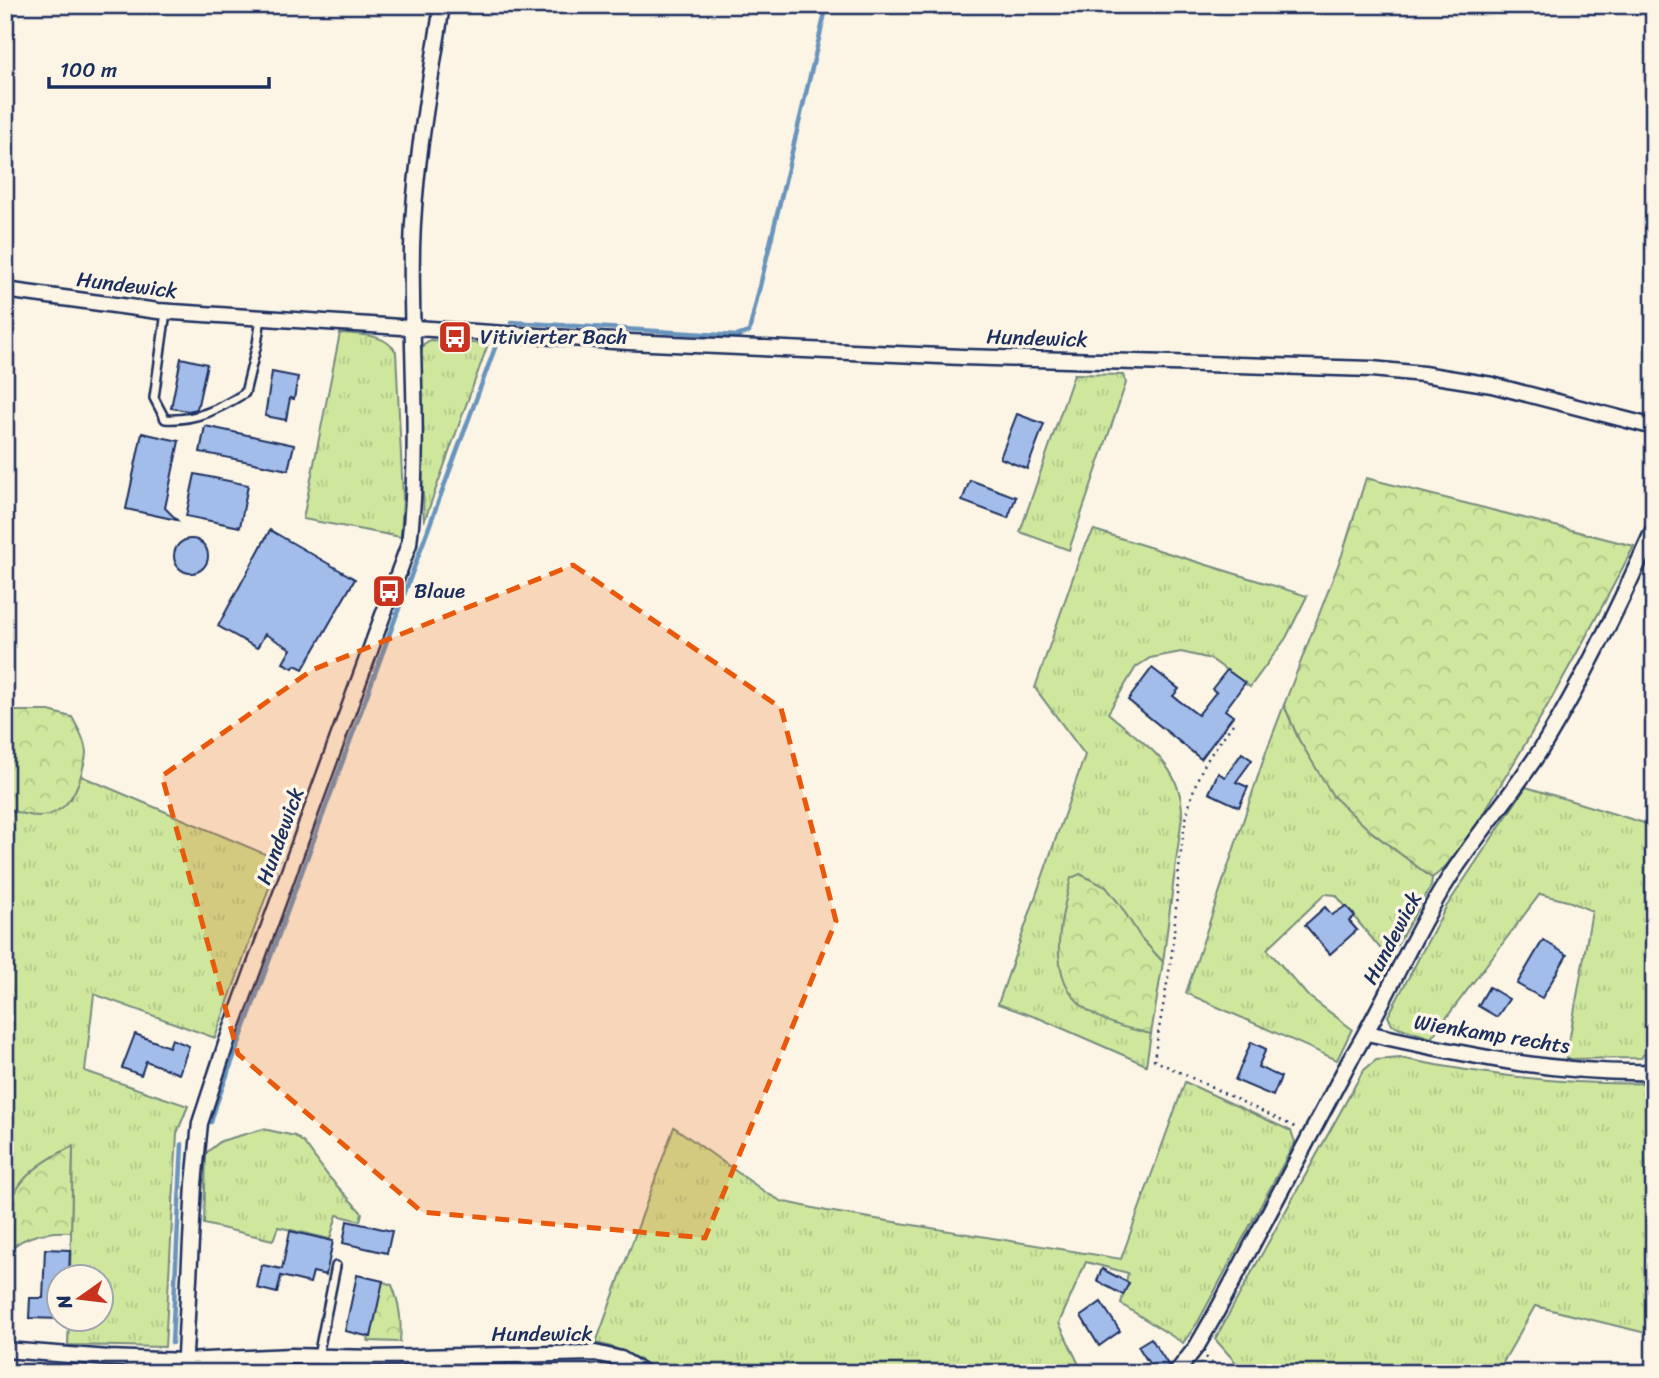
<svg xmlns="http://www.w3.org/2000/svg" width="1659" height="1378" viewBox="0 0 1659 1378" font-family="Sriracha,sans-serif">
<defs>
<pattern id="grass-tufts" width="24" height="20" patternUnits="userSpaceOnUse" patternTransform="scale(1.75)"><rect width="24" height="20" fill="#cfe79d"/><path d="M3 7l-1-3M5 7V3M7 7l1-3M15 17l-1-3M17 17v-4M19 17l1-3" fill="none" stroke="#b1c68a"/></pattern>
<pattern id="forest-crowns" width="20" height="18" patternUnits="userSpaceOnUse" patternTransform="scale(1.75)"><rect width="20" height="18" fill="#cfe79d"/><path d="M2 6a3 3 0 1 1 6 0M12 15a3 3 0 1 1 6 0" fill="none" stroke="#b1c68a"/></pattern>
</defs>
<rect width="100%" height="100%" fill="#fcf5e5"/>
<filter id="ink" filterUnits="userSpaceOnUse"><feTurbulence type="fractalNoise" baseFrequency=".0143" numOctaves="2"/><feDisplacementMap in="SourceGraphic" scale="14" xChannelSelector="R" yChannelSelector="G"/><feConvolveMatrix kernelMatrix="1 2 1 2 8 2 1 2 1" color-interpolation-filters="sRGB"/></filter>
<g filter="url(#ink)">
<!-- grass -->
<g fill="url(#grass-tufts)" stroke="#758b7e" stroke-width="2">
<path d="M340 333C360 335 385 333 396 352L403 497 401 537 303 519Z"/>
<polygon points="430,340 488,344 424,522 418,358 424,344"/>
<polygon points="1074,374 1123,375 1126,383 1069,550 1020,532"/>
<path d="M1094 530 1307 596 1286 638 1250 687 1211 659 1181 652 1150 658 1136 667 1108 713C1142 743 1183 764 1182 816L1163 962 1140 937 1120 905 1106 887 1113 1023 1151 1034 1146 1065 1041 1019 998 1004 1085 755 1035 688 1081 554Z"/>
<polygon points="1284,705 1299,740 1368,829 1432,878 1431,886 1389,959 1336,895 1325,894 1267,949 1307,995 1352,1029 1337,1060 1186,993 1266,752"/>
<path d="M81 776 279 860 215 1038 94 994 85 1071 188 1106 177 1133 165 1347 68 1345 69 1319 102 1318V1276H70L73 1147C39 1163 11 1184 5 1223V805L11 811 71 799Z"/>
<polygon points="1526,787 1654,826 1654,1051 1644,1054 1641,1058 1566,1059 1592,911 1571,902 1540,894 1431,1038 1392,1025 1388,1016 1446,907"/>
<path d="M1400 1058C1483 1075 1568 1086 1654 1083V1335L1535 1306 1497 1373H1245L1215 1339 1363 1071 1376 1060Z"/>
<path d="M1185 1082 1291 1131 1295 1142 1198 1322 1183 1343 1121 1304 1128 1273 1086 1262 1059 1323 1083 1373H659C639 1357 620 1348 596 1343L674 1127 768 1194 781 1201 827 1211 1121 1259Z"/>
<polygon points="263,1129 295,1136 304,1143 329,1177 362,1213 360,1221 337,1215 330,1239 278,1227 273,1240 204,1224 206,1153 221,1141"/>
</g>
<!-- forest -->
<g fill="url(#forest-crowns)" stroke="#758b7e" stroke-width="2">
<path d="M1366 478 1634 546C1592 627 1549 706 1501 784 1485 811 1457 861 1432 878L1368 829 1333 796 1299 740 1284 705 1342 555Z"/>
<path d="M5 711H49L72 717C78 728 85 740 86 753 86 757 84 764 83 768 75 800 59 823 24 814 16 812 11 811 5 805Z"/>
<path d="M1080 874 1106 887 1120 905 1141 938 1163 962 1151 1034C1132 1029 1111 1025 1095 1015 1043 985 1059 926 1071 878Z"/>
<path d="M73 1146 71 1232C47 1231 21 1235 5 1255 5 1193 17 1174 73 1146Z"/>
<path d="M381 1281 392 1285C400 1304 402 1321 400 1342L368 1341Z"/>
</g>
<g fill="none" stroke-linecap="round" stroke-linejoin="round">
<!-- stream -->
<g stroke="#6994bd" stroke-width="4.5">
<polyline points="511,322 737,336 749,332 827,5"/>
<polyline points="211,1122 216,1105 496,345"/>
<polyline points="172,1343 182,1144"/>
</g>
</g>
<!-- building -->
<g fill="#a3bdea" stroke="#1b2f5e" stroke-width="2">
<polygon points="181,358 207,364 197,409 188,411 171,408"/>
<polygon points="272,372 298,377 294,399 290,398 286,420 265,416"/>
<polygon points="1017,414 1044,424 1027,469 1000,458"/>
<polygon points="205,426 294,445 288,470 200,452"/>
<polygon points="142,433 179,441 165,508 177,520 126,509"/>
<polygon points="195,474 248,485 240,527 186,516"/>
<polygon points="970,480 1016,497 1008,518 962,501"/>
<polygon points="270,530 355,579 303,669 295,665 293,668 283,663 291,649 265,634 257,648 218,626"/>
<circle cx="191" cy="556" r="17"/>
<polygon points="1152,668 1179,689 1173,696 1198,715 1216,692 1212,689 1227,670 1245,683 1225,710 1233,716 1201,759 1128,700"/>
<polygon points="1242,753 1252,760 1236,782 1248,787 1239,807 1209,793 1218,773 1225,777"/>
<polygon points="1346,906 1355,916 1349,921 1357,930 1330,954 1305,925 1325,907 1332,915"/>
<polygon points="1543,940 1567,955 1542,998 1517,984"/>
<polygon points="1489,987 1509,999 1497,1017 1478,1006"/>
<polygon points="135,1034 169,1047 172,1039 189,1046 179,1074 146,1061 141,1075 122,1068"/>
<polygon points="1251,1042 1266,1049 1258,1067 1281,1077 1273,1096 1235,1080"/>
<polygon points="347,1221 392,1231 387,1253 343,1243"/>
<polygon points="290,1231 333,1241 326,1275 313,1272 310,1283 281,1276 277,1293 257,1288 262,1265 282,1269"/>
<polygon points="45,1249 70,1250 69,1277 60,1277 60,1319 29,1318 30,1298 43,1298"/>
<polygon points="1102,1269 1129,1283 1123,1295 1097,1281"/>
<polygon points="357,1275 383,1281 371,1337 345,1331"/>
<polygon points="1101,1302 1120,1331 1099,1346 1081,1316"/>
<polygon points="1151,1338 1169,1366 1161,1373 1155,1373 1138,1346"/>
</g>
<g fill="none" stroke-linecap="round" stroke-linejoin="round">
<!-- lane casing -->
<g stroke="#1b2f5e" stroke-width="12">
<g id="lane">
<path d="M166 312 154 398 165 419C196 421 219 409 245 393L257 344 261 318"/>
<polyline points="318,1356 336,1266"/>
</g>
</g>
<!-- street casing -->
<g stroke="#1b2f5e" stroke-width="19">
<g id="street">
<polyline points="5,290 158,311 629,342 962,357 1372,369 1423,374 1492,385 1654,427"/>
<path d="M1367 1033C1465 1055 1553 1074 1654 1072"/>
<polyline points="5,1350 109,1358 184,1361 292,1356 374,1358 595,1353 621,1359 644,1373"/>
<path d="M184 1373 194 1184 200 1123 227 1041 409 544C421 446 410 346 412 247 414 166 430 85 442 5"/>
<path d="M1176 1373 1197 1346 1216 1313 1350 1060C1385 1003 1410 940 1446 883 1476 834 1517 790 1546 741 1587 673 1622 600 1654 528"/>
</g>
</g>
<!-- path -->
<g stroke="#1b2f5e" stroke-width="2.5" stroke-dasharray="2 5" stroke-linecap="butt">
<path d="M1233 724C1219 743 1204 761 1196 783 1176 838 1179 901 1171 959 1166 992 1159 1026 1154 1060L1297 1128"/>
<polyline points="1206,1357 1220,1373"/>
</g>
<!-- lane -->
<use href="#lane" stroke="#fcf5e5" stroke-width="7"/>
<!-- street -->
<use href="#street" stroke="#fcf5e5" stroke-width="14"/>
</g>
</g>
<!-- marked area -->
<path fill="#e8590c" fill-opacity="0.2" stroke="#e8590c" stroke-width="5" stroke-dasharray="14 9" stroke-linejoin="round" d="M573 565 781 708 836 921 705 1238 422 1212 238 1054 162 776 312 670Z"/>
<!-- icons -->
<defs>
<g id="bus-square" transform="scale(1.75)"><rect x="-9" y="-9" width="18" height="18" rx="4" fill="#c8321e" stroke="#fcf5e5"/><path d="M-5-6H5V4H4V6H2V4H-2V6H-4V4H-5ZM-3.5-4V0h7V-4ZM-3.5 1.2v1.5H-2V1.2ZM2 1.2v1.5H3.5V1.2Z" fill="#fff"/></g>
</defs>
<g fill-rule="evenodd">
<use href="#bus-square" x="455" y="337"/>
<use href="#bus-square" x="389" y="591"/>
</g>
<g text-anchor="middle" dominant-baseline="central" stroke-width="7" stroke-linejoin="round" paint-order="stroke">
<!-- street labels -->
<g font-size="21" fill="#1b2f5e" stroke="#fcf5e5">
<text transform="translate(127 285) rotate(7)">Hundewick</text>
<text transform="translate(1037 338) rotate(2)">Hundewick</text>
<text transform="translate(280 836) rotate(-70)">Hundewick</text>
<text transform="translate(1392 938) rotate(-62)">Hundewick</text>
<text transform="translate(1492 1034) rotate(9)">Wienkamp rechts</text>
<text x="542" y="1334">Hundewick</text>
</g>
<!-- poi labels -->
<g font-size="21" fill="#1b2f5e" stroke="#fcf5e5" text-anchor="start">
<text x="480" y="337">Vitivierter Bach</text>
<text x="414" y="591">Blaue</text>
</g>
</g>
<!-- margin -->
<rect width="1659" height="1378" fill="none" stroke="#fcf5e5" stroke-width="28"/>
<rect x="14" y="14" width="1631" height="1350" fill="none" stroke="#1b2f5e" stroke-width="2.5" filter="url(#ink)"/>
<!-- north arrow -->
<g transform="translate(80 1298) rotate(256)"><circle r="33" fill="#fcf5e5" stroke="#a2a6af" stroke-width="2"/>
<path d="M0-5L12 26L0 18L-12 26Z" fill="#c8321e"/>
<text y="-10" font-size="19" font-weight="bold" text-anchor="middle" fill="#1b2f5e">N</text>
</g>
<!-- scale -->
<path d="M49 77v10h220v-10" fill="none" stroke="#1b2f5e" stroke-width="3.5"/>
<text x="60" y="77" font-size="21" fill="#1b2f5e" stroke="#fcf5e5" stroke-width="5" paint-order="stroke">100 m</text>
</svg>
